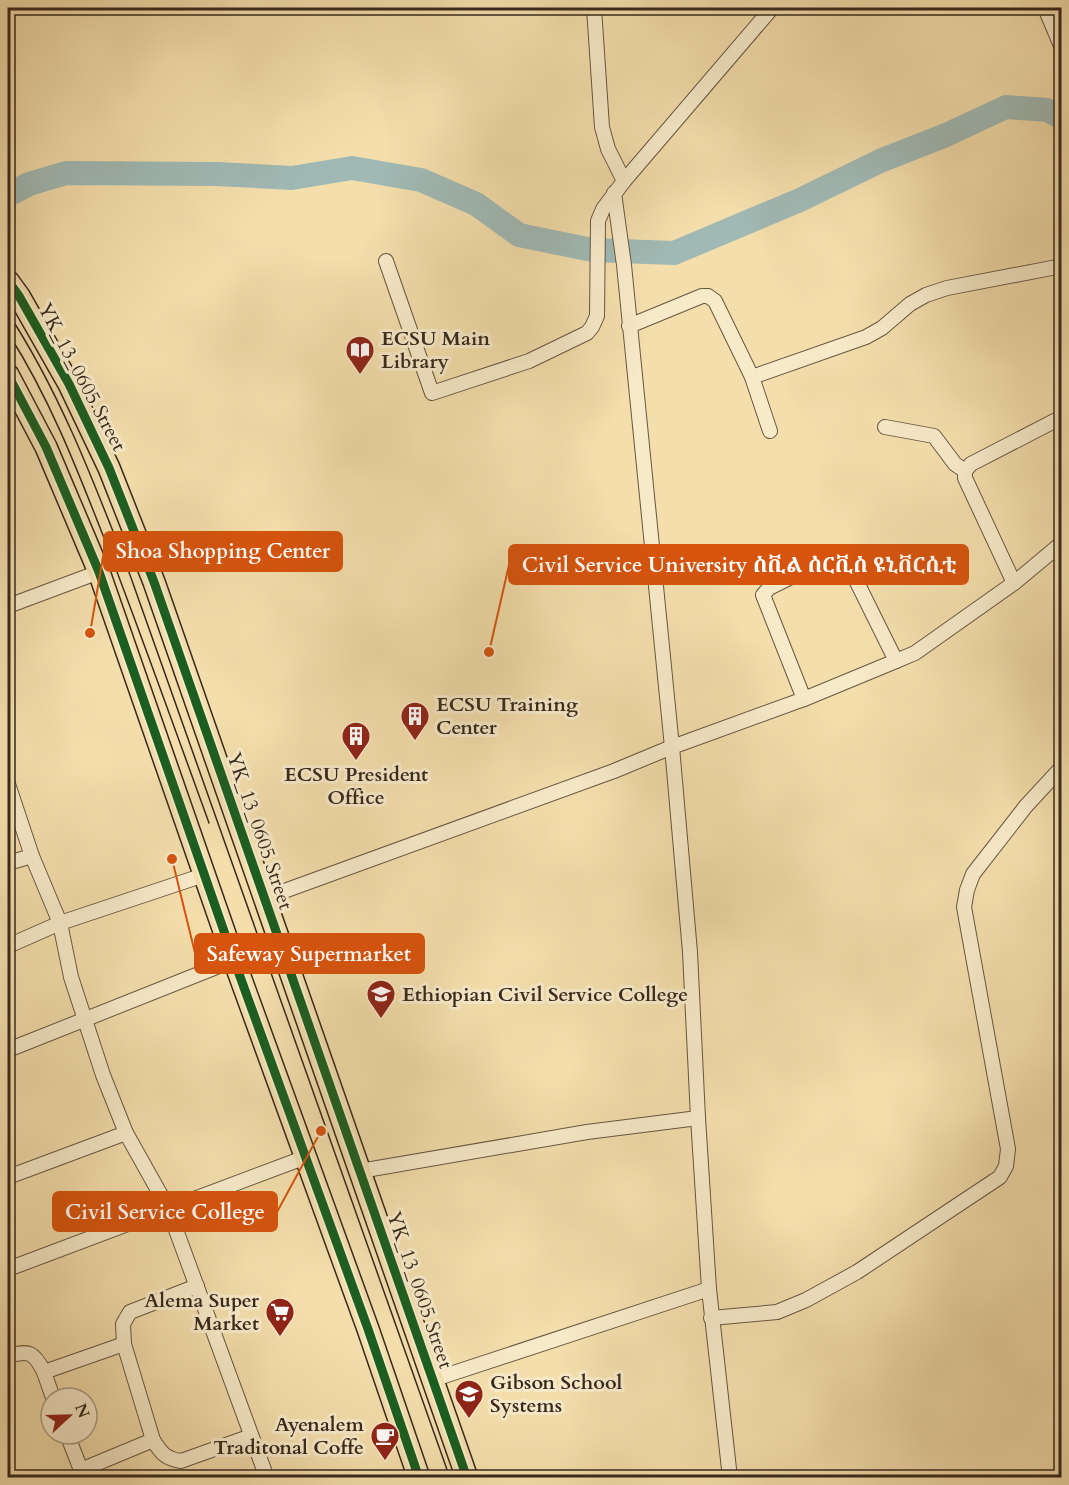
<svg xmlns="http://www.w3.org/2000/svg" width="1069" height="1485" viewBox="0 0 1069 1485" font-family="Cardo,'Noto Serif Ethiopic',serif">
<rect width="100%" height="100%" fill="#f3deac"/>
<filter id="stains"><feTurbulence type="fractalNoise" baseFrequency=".00333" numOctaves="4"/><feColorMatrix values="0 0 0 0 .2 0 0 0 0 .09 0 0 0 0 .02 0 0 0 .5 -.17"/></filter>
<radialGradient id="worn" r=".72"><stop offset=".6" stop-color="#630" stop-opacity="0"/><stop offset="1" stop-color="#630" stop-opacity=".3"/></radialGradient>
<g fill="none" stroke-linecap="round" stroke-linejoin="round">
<!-- river -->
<polyline stroke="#a0b9b4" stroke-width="24" points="8,195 29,184 66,173 217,174 292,178 352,168 421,180 476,204 519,235 592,250 674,253 800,200 880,161 946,135 1006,107 1047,110 1062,118"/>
<!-- street casing -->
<g stroke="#665641" stroke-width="16">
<g id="street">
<polyline points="594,8 602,127 608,149 624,181"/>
<polyline points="1045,8 1062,48"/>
<polyline points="614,193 624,265 672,747 690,952 698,1118 709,1289 730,1478"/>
<polyline points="386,261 432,393 529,361 587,333 592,327 597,316 598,221 603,209 624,181 772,8"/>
<polyline points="629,326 702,296 708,296 715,301 752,377 866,337 882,328 910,304 926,295 947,288 1062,266"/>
<polyline points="752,377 770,431"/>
<polyline points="885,427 934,436 955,464 965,471"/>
<polyline points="1014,583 965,478 965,471 971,464 1062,417"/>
<polyline points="8,606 99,572"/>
<polyline points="804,699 763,595 769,588 835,555 841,556 847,562 896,661"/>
<polyline points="8,784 32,856 8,863"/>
<polyline points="204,875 60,923 71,977 103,1075 126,1133 168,1208 267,1478"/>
<polyline points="265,898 614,771 672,747 804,699 896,661 915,653 1014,583 1062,543"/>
<polyline points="8,946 60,923 32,856"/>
<polyline points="8,1050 234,960"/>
<polyline points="360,1171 587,1132 698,1118"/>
<polyline points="8,1177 126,1133"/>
<polyline points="8,1269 306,1157"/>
<path d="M197 1286 130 1312 123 1324 124 1344 153 1440C161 1453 166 1459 181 1461L251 1436"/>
<polyline points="711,1318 777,1312 806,1300 857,1272 1000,1177 1006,1166 1008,1149 964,907 967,890 973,874 1026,806 1062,767"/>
<path d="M8 1356C29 1350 34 1352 44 1372L124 1344"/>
<polyline points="44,1372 53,1398"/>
<polyline points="432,1380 709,1289"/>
<polyline points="67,1434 81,1470"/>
<polyline points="82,1478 81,1470 153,1440"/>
</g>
</g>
<!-- primary casing -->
<g stroke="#37291d" stroke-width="24">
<g id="primary">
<polyline points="8,281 19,296 69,384 109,468 154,582 467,1478"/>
<polyline points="8,375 46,447 99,572 234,960 368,1329 419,1478"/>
</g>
</g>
<!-- street -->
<use href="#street" stroke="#f7eac9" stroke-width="14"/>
<!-- primary -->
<use href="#primary" stroke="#f3deac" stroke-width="21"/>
<!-- tram -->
<g stroke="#37291d" stroke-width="1.5">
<path d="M8 313C61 394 95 485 130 575L450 1478"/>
<path d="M8 333C51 400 79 474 108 548 143 640 176 732 209 823"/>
</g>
<!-- cycleway casing -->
<g stroke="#f7eac9" stroke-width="13">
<g id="cycleway">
<polyline points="8,281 19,296 69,384 109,468 154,582 467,1478"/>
<polyline points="8,375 46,447 99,572 234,960 368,1329 419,1478"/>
</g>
</g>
<!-- cycleway -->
<use href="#cycleway" stroke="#1b5e20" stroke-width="9"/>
</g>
<!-- icons -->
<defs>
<g id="library-pin" transform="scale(1.5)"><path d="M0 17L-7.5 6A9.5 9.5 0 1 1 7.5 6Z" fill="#8f2418" stroke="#f7eac9"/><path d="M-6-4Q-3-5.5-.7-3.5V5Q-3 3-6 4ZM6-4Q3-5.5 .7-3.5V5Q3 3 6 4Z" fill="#fff"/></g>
<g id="building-pin" transform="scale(1.5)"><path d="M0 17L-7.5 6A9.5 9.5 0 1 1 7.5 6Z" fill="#8f2418" stroke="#f7eac9"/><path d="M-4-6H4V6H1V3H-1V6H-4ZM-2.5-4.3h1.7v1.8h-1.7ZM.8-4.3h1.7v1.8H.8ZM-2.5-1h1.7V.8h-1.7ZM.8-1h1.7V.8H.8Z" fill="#fff"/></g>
<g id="university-pin" transform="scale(1.5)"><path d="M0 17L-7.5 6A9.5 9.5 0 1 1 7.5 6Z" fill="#8f2418" stroke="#f7eac9"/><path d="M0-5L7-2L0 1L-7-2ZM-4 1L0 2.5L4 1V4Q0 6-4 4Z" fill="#fff"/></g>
<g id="supermarket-pin" transform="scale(1.5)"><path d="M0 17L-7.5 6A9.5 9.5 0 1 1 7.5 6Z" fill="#8f2418" stroke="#f7eac9"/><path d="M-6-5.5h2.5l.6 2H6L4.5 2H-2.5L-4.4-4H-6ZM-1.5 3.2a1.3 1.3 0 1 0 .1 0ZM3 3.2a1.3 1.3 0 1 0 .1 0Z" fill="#fff"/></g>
<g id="school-pin" transform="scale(1.5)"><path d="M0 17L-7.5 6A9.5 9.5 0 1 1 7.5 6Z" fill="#8f2418" stroke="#f7eac9"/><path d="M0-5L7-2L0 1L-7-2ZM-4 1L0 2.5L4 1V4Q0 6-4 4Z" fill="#fff"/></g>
<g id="cafe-pin" transform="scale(1.5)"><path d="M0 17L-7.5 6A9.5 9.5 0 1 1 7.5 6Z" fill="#8f2418" stroke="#f7eac9"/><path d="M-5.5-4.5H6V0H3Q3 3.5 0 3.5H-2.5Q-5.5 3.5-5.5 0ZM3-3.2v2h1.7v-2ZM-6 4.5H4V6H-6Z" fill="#fff"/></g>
</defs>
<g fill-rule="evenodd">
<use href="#library-pin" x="360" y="350"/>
<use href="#building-pin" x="415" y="716"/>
<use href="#building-pin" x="356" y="736"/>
<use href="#university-pin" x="381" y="994"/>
<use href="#supermarket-pin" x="280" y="1312"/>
<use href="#school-pin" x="469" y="1394"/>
<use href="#cafe-pin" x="385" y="1436"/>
</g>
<g text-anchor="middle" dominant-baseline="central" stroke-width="6" stroke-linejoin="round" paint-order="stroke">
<!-- poi labels -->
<g font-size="20" font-weight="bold" fill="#37291d" stroke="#f7eac9" text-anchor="start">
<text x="381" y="338">ECSU Main<tspan x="381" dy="23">Library</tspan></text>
<text x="436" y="704">ECSU Training<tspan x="436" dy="23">Center</tspan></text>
<text x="356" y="774" text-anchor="middle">ECSU President<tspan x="356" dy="23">Office</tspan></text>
<text x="402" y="994">Ethiopian Civil Service College</text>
<text x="259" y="1300" text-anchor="end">Alema Super<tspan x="259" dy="23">Market</tspan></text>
<text x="490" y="1382">Gibson School<tspan x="490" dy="23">Systems</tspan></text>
<text x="364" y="1424" text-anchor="end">Ayenalem<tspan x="364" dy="23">Traditonal Coffe</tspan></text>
</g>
<!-- street labels -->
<g font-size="20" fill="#37291d" stroke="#f7eac9">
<text transform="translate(82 377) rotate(62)">YK_13_0605 Street</text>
<text transform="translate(260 831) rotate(71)">YK_13_0605 Street</text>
<text transform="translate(420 1290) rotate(71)">YK_13_0605 Street</text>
</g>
</g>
<!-- callouts -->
<path fill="none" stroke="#d6540e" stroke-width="2" d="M90 633L104 551M489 652L509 565M172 859L195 953M321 1131L277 1212"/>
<g fill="#d6540e" stroke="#f7eac9" stroke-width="2">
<circle cx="90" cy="633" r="6"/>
<circle cx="489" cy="652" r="6"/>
<circle cx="172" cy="859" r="6"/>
<circle cx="321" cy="1131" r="6"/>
</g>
<g fill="#d6540e" stroke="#d6540e" stroke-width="2">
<rect x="104" y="532" width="238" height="39" rx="6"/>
<rect x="509" y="545" width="459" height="39" rx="6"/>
<rect x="195" y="934" width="229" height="39" rx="6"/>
<rect x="53" y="1192" width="224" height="39" rx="6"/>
</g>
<g font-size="21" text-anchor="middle" font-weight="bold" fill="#fff">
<text x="223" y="558">Shoa Shopping Center</text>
<text x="739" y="572">Civil Service University ስቪል ሰርቪስ ዩኒቨርሲቲ</text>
<text x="309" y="961">Safeway Supermarket</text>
<text x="165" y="1219">Civil Service College</text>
</g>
<!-- margin -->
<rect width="1069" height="1485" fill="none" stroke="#f3deac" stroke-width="30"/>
<rect x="9" y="9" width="1051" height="1467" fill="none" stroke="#37291d" stroke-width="3"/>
<rect x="15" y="15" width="1039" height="1455" fill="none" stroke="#37291d" stroke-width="1.5"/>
<!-- north arrow -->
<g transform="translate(69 1416) rotate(68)"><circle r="28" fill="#f7eac9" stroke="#aa9d84" stroke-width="1.5"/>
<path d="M0-4.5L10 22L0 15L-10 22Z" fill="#8f2418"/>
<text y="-9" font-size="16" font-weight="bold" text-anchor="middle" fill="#37291d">N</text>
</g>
<rect width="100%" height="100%" filter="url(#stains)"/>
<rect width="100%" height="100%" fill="url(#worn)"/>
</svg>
